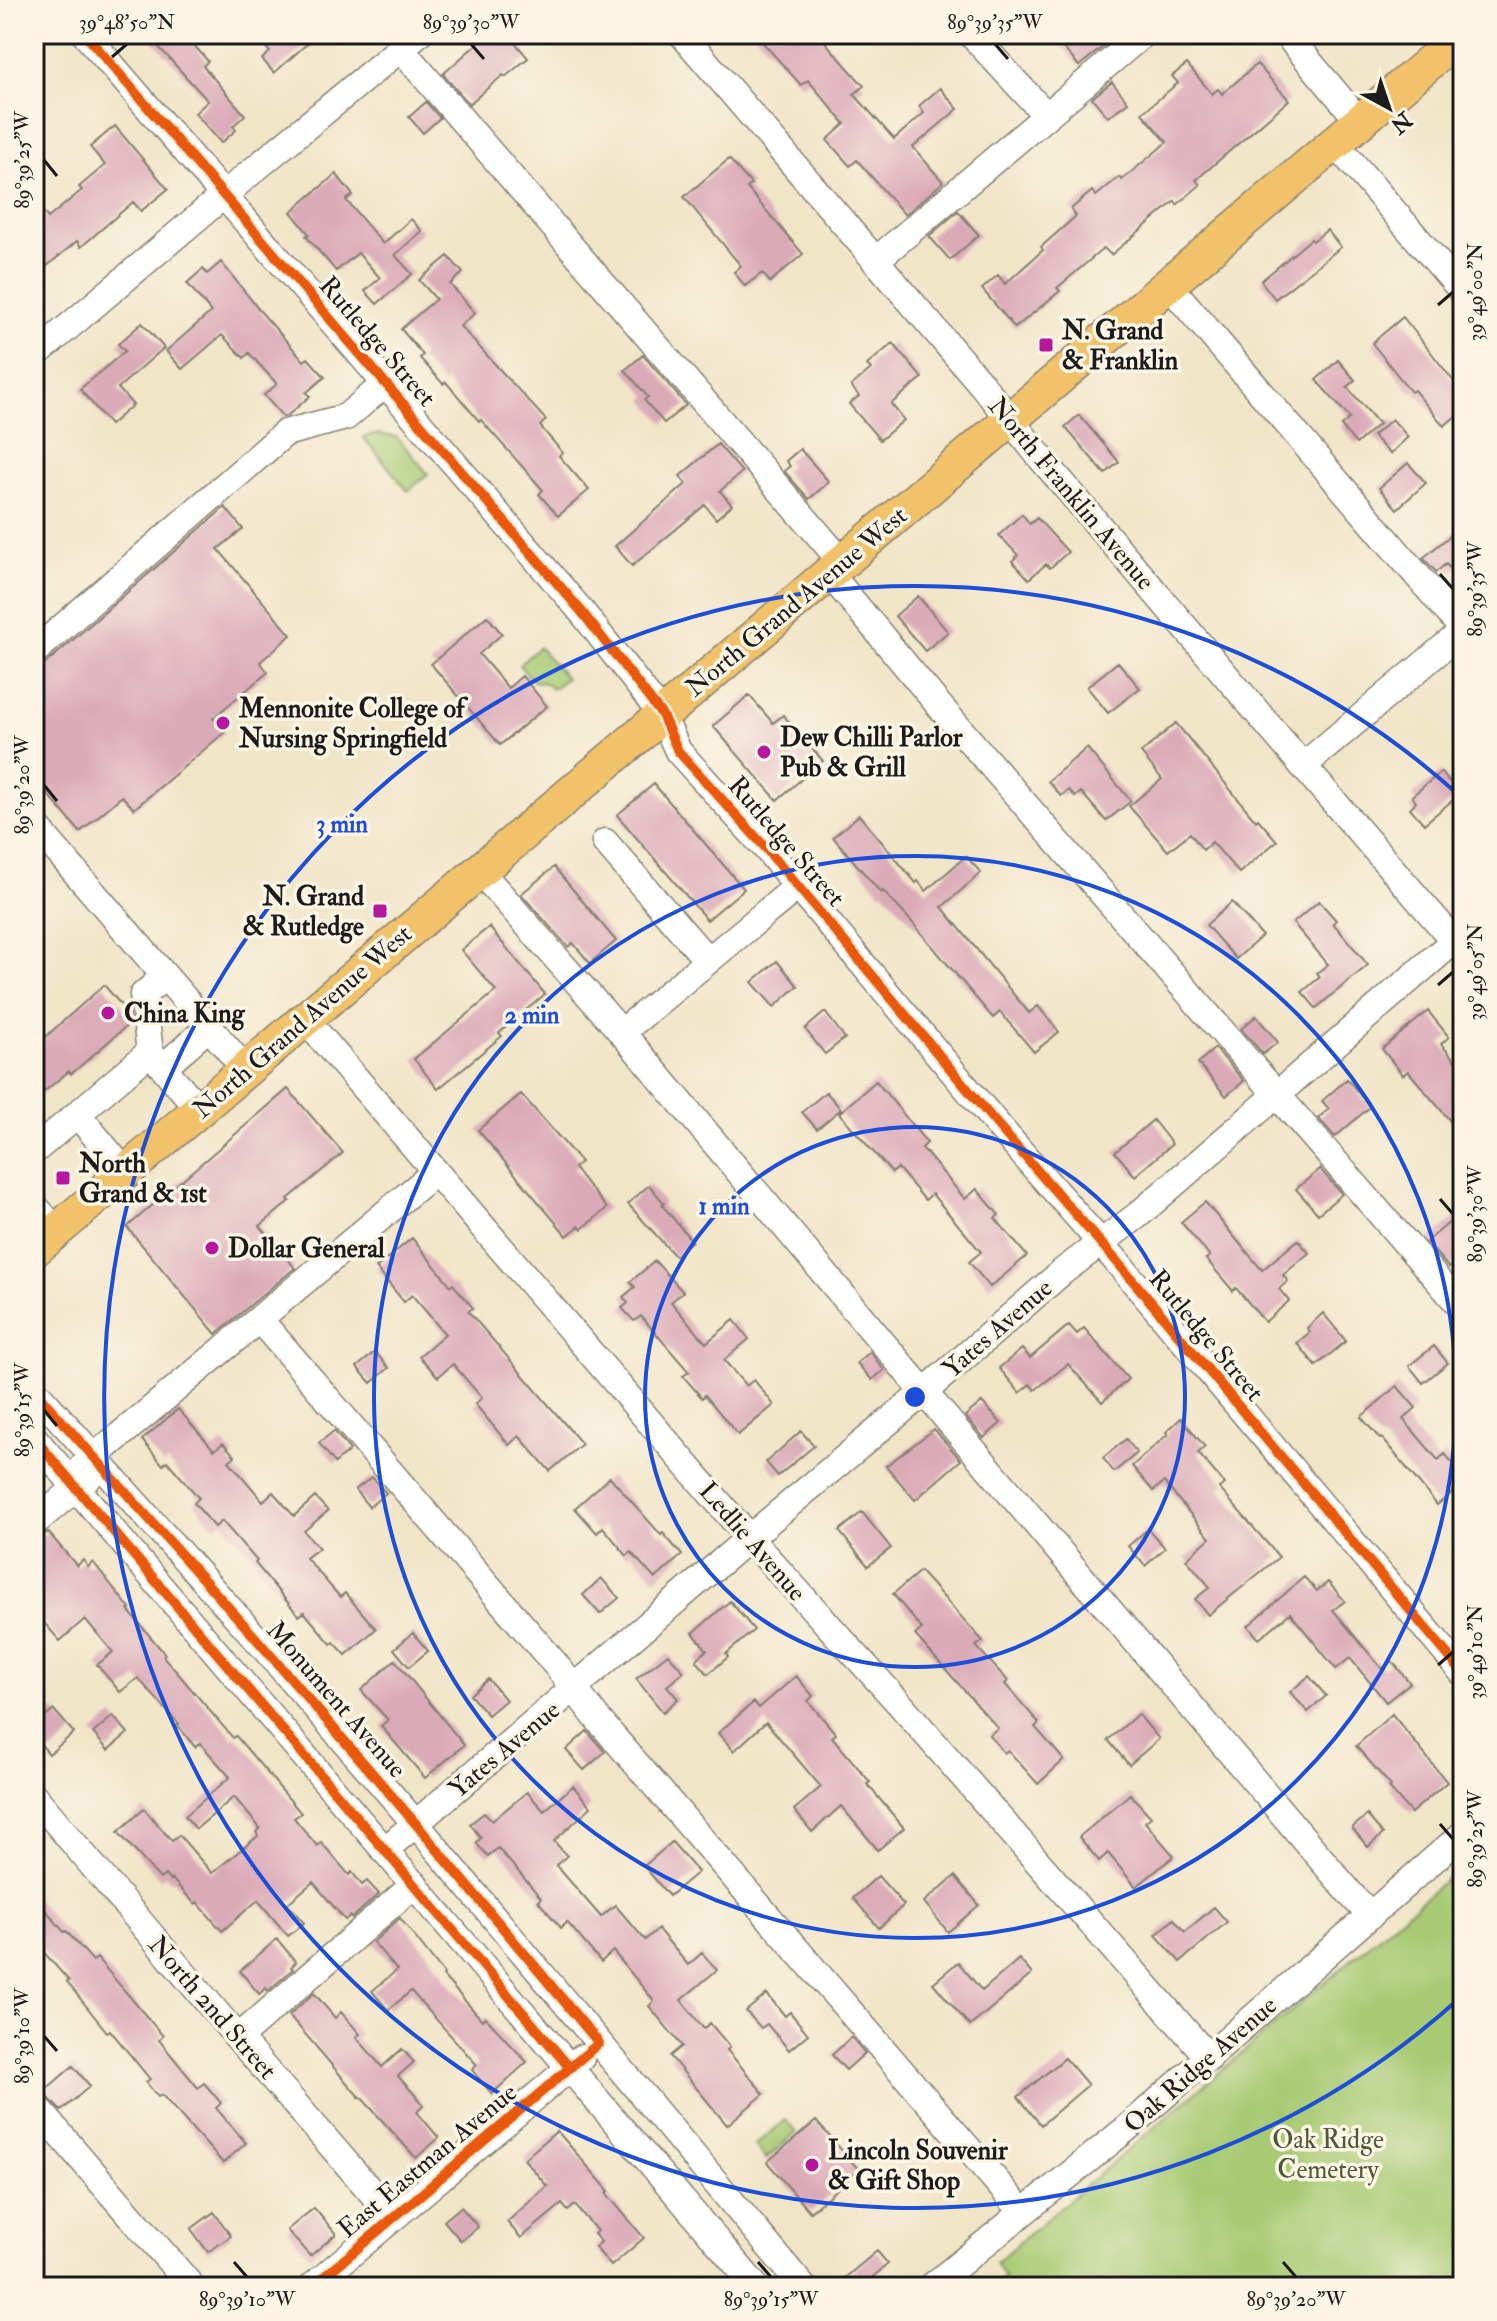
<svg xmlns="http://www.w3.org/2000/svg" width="1497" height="2321" font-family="'IM FELL Double Pica',serif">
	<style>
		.green { fill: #a7ca73; stroke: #627348; stroke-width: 2 }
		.building { fill: #dbaab9 }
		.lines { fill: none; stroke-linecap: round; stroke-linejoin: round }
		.minor-casing { stroke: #868072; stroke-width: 29 }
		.major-casing { stroke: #868072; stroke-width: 37 }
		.minor { stroke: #fff; stroke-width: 26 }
		.major { stroke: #f2c26a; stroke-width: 34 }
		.cycleway-casing { stroke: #fcf5e5; stroke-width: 15 }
		.cycleway { stroke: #e8590c; stroke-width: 10 }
		.ticks { fill: none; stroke: #1c1c1c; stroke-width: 3 }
		.ring { fill: none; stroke: #1d4ed8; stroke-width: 4 }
		.poi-dot { fill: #b5179e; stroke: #fcf5e5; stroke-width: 3 }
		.labels { text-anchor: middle; stroke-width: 7; stroke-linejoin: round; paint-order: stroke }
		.poi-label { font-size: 26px; font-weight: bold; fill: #1c1c1c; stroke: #fcf5e5; text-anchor: start }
		.street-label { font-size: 26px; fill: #1c1c1c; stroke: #fcf5e5 }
		.park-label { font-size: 26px; fill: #4d593a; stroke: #fcf5e5 }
		.centre { fill: #1d4ed8; stroke: #fcf5e5; stroke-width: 4 }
		.ring-label { font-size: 24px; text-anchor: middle; font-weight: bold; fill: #1d4ed8; stroke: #fcf5e5; stroke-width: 7; stroke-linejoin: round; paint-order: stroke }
		.neatline { fill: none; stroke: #1c1c1c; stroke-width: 3 }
		.ticks-label { font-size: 20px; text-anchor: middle; fill: #1c1c1c }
	</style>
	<rect width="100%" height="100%" fill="#fcf5e5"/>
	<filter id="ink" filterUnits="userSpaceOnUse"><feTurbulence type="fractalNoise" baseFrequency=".0125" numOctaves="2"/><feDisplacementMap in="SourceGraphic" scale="16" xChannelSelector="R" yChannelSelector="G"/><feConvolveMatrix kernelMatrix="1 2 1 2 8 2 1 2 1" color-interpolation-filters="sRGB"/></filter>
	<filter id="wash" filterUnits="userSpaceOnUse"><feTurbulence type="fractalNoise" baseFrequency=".006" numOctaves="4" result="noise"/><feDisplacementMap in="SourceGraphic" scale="32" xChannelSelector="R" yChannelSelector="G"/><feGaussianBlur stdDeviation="1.8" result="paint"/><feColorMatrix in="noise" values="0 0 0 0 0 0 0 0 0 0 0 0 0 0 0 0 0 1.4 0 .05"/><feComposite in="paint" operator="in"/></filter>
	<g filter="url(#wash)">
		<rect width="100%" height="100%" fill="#f1e5c8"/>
		<!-- green -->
		<path class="green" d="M376,434L397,437L428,474L408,491L363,437Z
			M539,647L566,678L552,689L545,683L533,681L519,665Z
			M1463,1865V2287H992L1005,2277L995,2263Z
			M786,2120L796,2133L766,2159L755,2145Z"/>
		<g id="blocks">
			<!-- building -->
			<path class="building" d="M147,34H184L208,61L203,66L245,115L233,126L236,130L221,143L195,113L208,101Z
				M254,34H318L274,73L262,59L270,52Z
				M488,34H508L528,58L505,77L503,75L469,104L443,74Z
				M755,34H818L864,86L854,94L894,139L924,113L919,106L940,88L958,109L913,147L943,182L905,215L857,160L850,166L827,140L845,124L808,80L801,85Z
				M1051,34H1094L1104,46L1079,66Z
				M1187,64L1212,94L1218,89L1222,94L1257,64L1289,100L1196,180L1200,185L1177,205L1175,201L1111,255L1104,248L1057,288L1060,291L1015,328L982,289L998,275L1005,284L1043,250L1041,247L1076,216L1071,209L1092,191L1096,196L1119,177L1122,180L1167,142L1142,113L1178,83L1172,76Z
				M1112,82L1128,102L1108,117L1092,98Z
				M426,102L440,118L423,133L409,117Z
				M115,126L168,189L141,211L133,202L81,247L77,241L34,277V201L48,218L82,190L79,187L105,165L90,147Z
				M729,159L751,184L747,188L803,254L770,282L762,273L745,286L734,272L741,266L684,197Z
				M336,174L353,195L346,200L383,244L411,219L422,231L395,255L412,274L377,304L365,291L380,278L358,253L336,271L306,236L309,234L291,212Z
				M958,211L979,235L950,260L929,236Z
				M1327,230L1341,247L1275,299L1261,281L1311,239L1313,241Z
				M448,256L463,273L450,284L475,313L460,326L546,420L540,426L563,453L559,456L589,490L558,516L539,494L543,490L481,420L479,421L446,382L443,384L420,358L423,355L401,329L436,299L419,280Z
				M221,262L261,312L304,361L308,358L325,377L306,393L310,396L287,416L283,417L264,395L277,384L249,353L244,358L222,335L182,369L166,351L211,312L187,283L203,269L207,274Z
				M1403,317L1463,393V410L1444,426L1414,390L1411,392L1372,343Z
				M142,323L164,348L118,388L133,405L110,425L80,389L125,351L118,344Z
				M893,343L922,378L891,404L904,420L880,440L849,404L859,396L851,386L871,369L867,365Z
				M643,355L686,405L664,423L644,400L648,397L625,370Z
				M1338,360L1355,380L1347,387L1379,424L1356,444L1341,426L1350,418L1316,380Z
				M1079,415L1119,462L1105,474L1065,427Z
				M1392,419L1408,437L1390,454L1373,436Z
				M718,444L742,472L720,491L732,505L716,519L705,505L632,566L615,546L686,484L680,476Z
				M800,449L829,482L809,499L784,471L790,466L786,461Z
				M1408,463L1426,483L1397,509L1379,488Z
				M225,507L243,529L218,549L291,635L260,662L268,672L213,718L225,732L134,809L122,796L80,832L34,778V668L45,664Z
				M1022,514L1030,524L1037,518L1068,552L1050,568L1046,564L1029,579L1012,561L1018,555L999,535Z
				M1463,525V563L1453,572L1446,564L1436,572L1423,558Z
				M918,596L948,632L925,651L895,616Z
				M487,616L502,634L479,654L508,688L522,676L547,706L500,745L431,664Z
				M1118,662L1140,688L1108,713L1087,687Z
				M749,695L773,723L783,715L823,761L777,800L713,726Z
				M1176,723L1256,821L1258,819L1277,841L1239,873L1212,842L1203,850L1190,833L1168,851L1129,806L1162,779L1141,753Z
				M1087,748L1131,801L1106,821L1081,792L1075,797L1069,790L1061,796L1048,781Z
				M1441,772L1460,794L1424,824L1410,808L1416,802L1412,796Z
				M654,784L744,889L707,920L617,815Z
				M859,815L916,883L918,881L926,891L966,856L981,873L942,907L1029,1013L1038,1006L1059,1032L1034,1052L1000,1012L993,1018L910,920L883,891L881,893L833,837Z
				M554,867L616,941L590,963L573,943L568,947L521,894Z
				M1319,901L1336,920L1333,923L1368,965L1316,1008L1302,992L1320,977L1317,973L1328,964L1293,923Z
				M1232,902L1262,936L1236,959L1206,925Z
				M489,927L545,994L499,1033L502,1036L438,1089L414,1059L496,991L461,950Z
				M777,961L798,986L774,1007L752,982Z
				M104,985L129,1014L130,1023L71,1074L69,1071L34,1100V1047Z
				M1428,1011L1449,1037L1441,1044L1463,1070V1136L1408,1071L1403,1075L1382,1049Z
				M825,1012L845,1038L825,1054L805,1029Z
				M1256,1016L1278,1042L1263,1054L1241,1029Z
				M1215,1048L1244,1081L1226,1096L1198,1063Z
				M1347,1079L1370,1107L1335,1137L1318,1118L1329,1109L1322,1101Z
				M876,1081L927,1143L922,1148L965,1199L977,1189L999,1215L995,1218L1027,1256L990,1287L969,1262L981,1252L932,1194L925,1200L898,1168L892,1173L839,1113Z
				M288,1089L343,1153L288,1199L290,1201L260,1226L295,1268L216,1334L127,1227Z
				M826,1092L841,1109L817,1129L802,1112Z
				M521,1094L581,1162L574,1168L607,1208L582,1229L579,1226L567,1236L478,1130Z
				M1153,1120L1172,1144L1135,1176L1115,1152Z
				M1320,1169L1342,1194L1318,1214L1296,1189Z
				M649,1185L664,1203L662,1205L692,1241L675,1256L628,1204Z
				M1205,1202L1262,1270L1298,1240L1309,1253L1283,1275L1288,1281L1279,1289L1289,1301L1265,1322L1236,1288L1233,1291L1206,1259L1210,1256L1181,1222Z
				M1463,1211V1256L1449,1268L1426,1242Z
				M412,1238L451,1286L453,1284L473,1308L468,1311L582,1444L550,1471L519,1436L509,1445L475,1404L482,1398L453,1364L438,1377L419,1356L445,1334L412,1295L404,1302L376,1268Z
				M655,1261L683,1292L671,1302L706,1343L734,1320L749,1339L724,1360L746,1386L754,1380L774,1405L738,1435L705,1395L702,1398L683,1376L689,1372L641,1316L634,1321L622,1308L628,1303L623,1297L635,1287L630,1282Z
				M1323,1313L1346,1341L1316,1366L1297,1343L1310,1332L1307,1328Z
				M1069,1325L1077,1334L1084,1328L1128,1379L1102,1402L1068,1364L1035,1390L1030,1384L1020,1393L999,1368L1022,1349L1030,1358Z
				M1434,1346L1448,1363L1423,1383L1409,1366Z
				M375,1352L389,1368L371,1383L357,1367Z
				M870,1352L884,1370L872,1380L857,1363Z
				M1397,1386L1416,1408L1403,1419L1438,1460L1445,1454L1463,1475V1484L1437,1505L1382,1438L1380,1439L1361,1417Z
				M982,1402L1001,1423L984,1438L965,1416Z
				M178,1409L214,1450L223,1443L235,1456L229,1461L263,1501L273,1492L294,1516L315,1497L328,1511L304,1531L319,1548L306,1558L340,1597L345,1593L376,1629L346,1655L334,1642L331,1644L304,1612L299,1616L255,1563L257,1561L222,1521L215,1527L194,1503L199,1498L167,1461L163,1465L142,1440Z
				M1181,1418L1205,1447L1198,1453L1225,1484L1219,1488L1279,1557L1208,1615L1195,1599L1210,1587L1186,1559L1210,1538L1164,1482L1153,1491L1132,1466L1168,1434L1166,1432Z
				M934,1429L961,1460L915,1500L886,1466Z
				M334,1431L350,1450L335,1463L319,1443Z
				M801,1431L814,1446L778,1476L766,1462Z
				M1126,1439L1137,1453L1114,1472L1103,1458Z
				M372,1477L386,1493L369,1507L355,1490Z
				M610,1477L661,1535L663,1533L682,1555L655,1579L631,1552L627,1556L603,1527L597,1533L575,1508Z
				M862,1512L891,1548L868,1566L839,1531Z
				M1148,1529L1165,1548L1145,1566L1128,1546Z
				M48,1532L77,1566L83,1560L88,1567L93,1562L130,1609L128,1610L165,1654L163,1656L233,1738L236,1736L301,1813L294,1818L317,1846L321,1842L349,1875L352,1872L362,1885L367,1881L379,1894L352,1918L350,1916L345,1920L313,1882L287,1904L304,1923L288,1936L258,1900L222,1931L197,1902L195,1904L172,1879L170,1881L165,1875L160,1879L118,1832L144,1809L172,1841L179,1835L212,1873L258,1836L256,1832L260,1828L234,1797L196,1829L185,1816L230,1777L200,1743L195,1747L177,1725L179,1724L138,1678L120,1692L97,1665L113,1652L85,1619L60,1641L34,1611V1539Z
				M920,1571L983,1641L976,1646L1008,1681L1005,1684L1039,1723L1035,1727L1064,1760L1038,1784L1008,1750L1004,1753L989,1735L998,1728L915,1635L922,1629L893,1594Z
				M1304,1577L1317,1591L1328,1582L1345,1601L1333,1610L1382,1669L1392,1661L1410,1683L1386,1702L1350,1658L1336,1669L1290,1613L1259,1639L1248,1626Z
				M601,1578L619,1598L600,1614L583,1595Z
				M730,1601L754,1630L726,1654L728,1657L708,1674L696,1660L707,1650L693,1633Z
				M413,1633L428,1651L409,1667L394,1649Z
				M668,1654L684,1672L667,1686L678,1699L663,1712L636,1679Z
				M395,1660L464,1745L425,1778L381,1726L388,1720L361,1690Z
				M796,1676L813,1696L808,1701L836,1734L832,1737L870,1782L867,1784L904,1828L878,1850L841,1806L812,1832L794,1810L821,1787L766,1722L734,1751L718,1733L754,1702L759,1708Z
				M1309,1676L1326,1696L1308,1712L1290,1692Z
				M488,1679L506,1700L488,1715L470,1695Z
				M54,1710L74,1733L49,1754L34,1736V1726Z
				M1138,1714L1159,1739L1129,1765L1108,1740Z
				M1392,1714L1447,1782L1411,1813L1389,1788L1391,1786L1356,1746Z
				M113,1716L128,1733L108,1750L93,1733Z
				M587,1731L605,1752L584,1770L566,1750Z
				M573,1786L591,1807L554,1841L567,1856L556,1865L601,1917L615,1905L645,1940L658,1929L688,1965L702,1953L717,1970L681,2000L704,2029L710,2023L730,2047L727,2050L764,2094L727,2125L670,2056L682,2046L649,2006L654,2001L613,1951L601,1962L567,1922L561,1928L538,1901L541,1898L498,1848L488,1856L476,1843L481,1838L470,1824L484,1813L492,1821L527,1792L544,1811Z
				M1130,1794L1151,1817L1145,1822L1174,1856L1136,1887L1108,1853L1099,1861L1079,1837Z
				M1367,1815L1383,1834L1368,1847L1352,1828Z
				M672,1842L698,1872L669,1896L644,1866Z
				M878,1876L904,1905L879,1928L853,1898Z
				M955,1876L979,1905L948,1932L924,1902Z
				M34,1896L64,1932L66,1931L93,1961L97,1958L163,2036L159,2040L198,2088L204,2083L221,2103L216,2108L246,2143L223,2163L162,2095L158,2097L146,2082L150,2079L110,2030L107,2032L67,1982L69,1981L34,1941Z
				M1214,1907L1227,1922L1180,1962L1156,1935L1174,1919L1185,1932Z
				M400,1918L444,1974L443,1976L482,2020L485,2017L527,2062L492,2094L472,2070L477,2065L411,1991L388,2010L372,1991L397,1970L373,1942Z
				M277,1939L296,1962L291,1967L293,1969L268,1991L266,1988L259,1994L240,1971Z
				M1019,1959L1032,1974L970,2026L933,1983L958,1962L982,1991Z
				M314,1993L335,2018L341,2012L360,2034L356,2037L382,2067L402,2049L414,2062L398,2076L424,2105L417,2112L439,2138L416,2158L360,2096L359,2097L289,2015Z
				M767,1994L785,2016L790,2012L808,2034L789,2050L767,2024L761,2028L746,2011Z
				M851,2037L865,2053L846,2070L832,2055Z
				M1065,2058L1088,2085L1041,2125L1018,2097Z
				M73,2066L90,2086L61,2111L43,2092Z
				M816,2121L859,2170L810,2212L767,2162Z
				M557,2131L609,2191L606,2193L644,2238L611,2266L595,2247L601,2242L594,2234L597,2231L575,2205L568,2211L562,2204L521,2238L507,2222L547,2186L524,2159Z
				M461,2207L478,2227L461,2241L444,2221Z
				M314,2208L336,2234L310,2256L287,2230Z
				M214,2212L231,2236L208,2252L191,2229Z
				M877,2251L888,2264L861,2287H834Z"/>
		</g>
	</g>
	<g filter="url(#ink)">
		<use href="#blocks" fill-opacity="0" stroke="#868072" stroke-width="2"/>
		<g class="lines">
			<defs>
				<path id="minor" d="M85,34L582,612L662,715L678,751L764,846L1000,1128L1113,1257L1463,1673
					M682,34L982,385L1041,458L1303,766L1463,951
					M971,34L1047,116
					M1286,34L1360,122
					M401,49L842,562
					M1335,143L1463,292
					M875,261L1143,34
					M1168,284L1463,629
					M34,356L244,178L418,34
					M829,573L937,703L1463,1309
					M34,652L285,433L346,417L385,384
					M1303,766L1463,631
					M34,824L246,1070
					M605,842L708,961
					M479,870L629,1041L924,1392L1355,1899L1371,1915
					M305,1019L749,1538L899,1703L1209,2058
					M622,1032L798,886
					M150,1052L199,1109
					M163,1067L209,1027
					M77,1114L125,1172
					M34,1151L150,1052L143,995L165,976
					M34,1205L56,1231
					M259,1319L556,1665L596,1717L1023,2212
					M34,1390L254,1636L416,1824L803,2287
					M34,1438L756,2287
					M82,1467L435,1172
					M34,1523L89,1477
					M34,1796L238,2038L393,2217
					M386,1849L749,1538L924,1392L1062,1272L1138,1215L1463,933
					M238,2038L415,1884
					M34,2104L192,2287
					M312,2287L581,2058
					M931,2287L1126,2129L1463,1834"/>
				<path id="major" d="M34,1250L1463,34"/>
			</defs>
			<!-- minor casing -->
			<use href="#minor" class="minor-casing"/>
			<!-- major casing -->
			<use href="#major" class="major-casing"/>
			<!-- minor -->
			<use href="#minor" class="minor"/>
			<!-- major -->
			<use href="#major" class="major"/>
			<defs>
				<path id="cycleway" d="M85,34L582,612L662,715L678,751L764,846L1000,1128L1113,1257L1463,1673
					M34,1390L254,1636L416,1824L599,2043L312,2287
					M34,1438L570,2068"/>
			</defs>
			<!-- cycleway casing -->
			<use href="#cycleway" class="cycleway-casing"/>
			<!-- cycleway -->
			<use href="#cycleway" class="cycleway"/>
		</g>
	</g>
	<!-- ticks -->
	<path class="ticks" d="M471,44L484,59M995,44L1008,59M112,57L127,44M44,160L57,176M1438,305L1453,292M1440,574L1453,589M44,785L57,801M1438,985L1453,972M1440,1199L1453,1214M44,1410L57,1426M1438,1665L1453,1652M1440,1824L1453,1839M44,2036L57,2051M234,2262L247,2277M758,2262L771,2277M1283,2262L1296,2277"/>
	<!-- distance rings -->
	<g class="ring">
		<circle cx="915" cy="1397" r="270"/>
		<circle cx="915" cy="1397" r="541"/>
		<path d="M1463 1995A811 811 0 1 1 1463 799"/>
	</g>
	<!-- markers -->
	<g class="poi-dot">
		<rect x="1038" y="337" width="16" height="16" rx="4"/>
		<circle cx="223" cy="723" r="8"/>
		<circle cx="764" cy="752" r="8"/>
		<rect x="372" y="903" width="16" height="16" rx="4"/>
		<circle cx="108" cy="1013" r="8"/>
		<rect x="55" y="1170" width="16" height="16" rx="4"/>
		<circle cx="212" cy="1248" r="8"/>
		<circle cx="812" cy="2165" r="8"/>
	</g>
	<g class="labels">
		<!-- poi labels -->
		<g class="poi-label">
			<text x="1062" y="339">N. Grand<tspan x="1062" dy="30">&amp; Franklin</tspan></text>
			<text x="239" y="717">Mennonite College of<tspan x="239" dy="30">Nursing Springfield</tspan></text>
			<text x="780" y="746">Dew Chilli Parlor<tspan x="780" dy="30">Pub &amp; Grill</tspan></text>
			<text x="364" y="905" text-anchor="end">N. Grand<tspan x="364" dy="30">&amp; Rutledge</tspan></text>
			<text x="124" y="1022">China King</text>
			<text x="79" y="1172">North<tspan x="79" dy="30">Grand &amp; 1st</tspan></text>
			<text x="228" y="1257">Dollar General</text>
			<text x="828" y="2159">Lincoln Souvenir<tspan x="828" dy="30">&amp; Gift Shop</tspan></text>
		</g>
		<!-- street labels -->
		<g class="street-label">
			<text transform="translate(378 341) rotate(49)" y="9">Rutledge Street</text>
			<text transform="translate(1072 493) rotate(50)" y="9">North Franklin Avenue</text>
			<text transform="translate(796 601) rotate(-40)" y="9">North Grand Avenue West</text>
			<text transform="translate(787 841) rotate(49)" y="9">Rutledge Street</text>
			<text transform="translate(302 1021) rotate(-41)" y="9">North Grand Avenue West</text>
			<text transform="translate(997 1328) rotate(-41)" y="9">Yates Avenue</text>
			<text transform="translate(1207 1335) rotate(50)" y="9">Rutledge Street</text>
			<text transform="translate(753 1541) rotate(49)" y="9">Ledlie Avenue</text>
			<text transform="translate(337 1699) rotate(49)" y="9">Monument Avenue</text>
			<text transform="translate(504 1749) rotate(-40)" y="9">Yates Avenue</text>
			<text transform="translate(213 2007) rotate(49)" y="9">North 2nd Street</text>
			<text transform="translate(1200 2064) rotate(-41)" y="9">Oak Ridge Avenue</text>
			<text transform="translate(427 2160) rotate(-40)" y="9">East Eastman Avenue</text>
		</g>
		<!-- park labels -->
		<g class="park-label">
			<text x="1328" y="2148">Oak Ridge<tspan x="1328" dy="30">Cemetery</tspan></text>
		</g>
	</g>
	<circle cx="915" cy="1397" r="12" class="centre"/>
	<g class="ring-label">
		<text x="342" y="832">3 min</text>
		<text x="532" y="1023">2 min</text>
		<text x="724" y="1214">1 min</text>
	</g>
	<!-- margin -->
	<rect width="1497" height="2321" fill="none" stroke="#fcf5e5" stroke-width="88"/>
	<!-- north arrow -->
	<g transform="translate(1389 108) rotate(140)" stroke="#fcf5e5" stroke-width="6" paint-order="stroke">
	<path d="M0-6L14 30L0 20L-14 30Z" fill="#1c1c1c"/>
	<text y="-12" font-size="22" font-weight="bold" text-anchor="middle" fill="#1c1c1c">N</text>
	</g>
	<rect x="44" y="44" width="1409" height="2233" class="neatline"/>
	<g class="ticks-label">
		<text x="127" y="29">39°48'50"N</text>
		<text x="471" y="29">89°39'30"W</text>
		<text x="995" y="29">89°39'35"W</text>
		<text transform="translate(22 160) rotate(-90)" y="7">89°39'25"W</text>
		<text transform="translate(1475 292) rotate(-90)" y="7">39°49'00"N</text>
		<text transform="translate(1475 589) rotate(-90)" y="7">89°39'35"W</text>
		<text transform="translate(22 785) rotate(-90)" y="7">89°39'20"W</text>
		<text transform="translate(1475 972) rotate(-90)" y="7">39°49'05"N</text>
		<text transform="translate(1475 1214) rotate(-90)" y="7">89°39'30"W</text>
		<text transform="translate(22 1410) rotate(-90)" y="7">89°39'15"W</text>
		<text transform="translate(1475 1652) rotate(-90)" y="7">39°49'10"N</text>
		<text transform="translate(1475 1839) rotate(-90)" y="7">89°39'25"W</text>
		<text transform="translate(22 2036) rotate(-90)" y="7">89°39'10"W</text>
		<text x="247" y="2306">89°39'10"W</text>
		<text x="771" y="2306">89°39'15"W</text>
		<text x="1296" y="2306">89°39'20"W</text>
	</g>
</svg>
